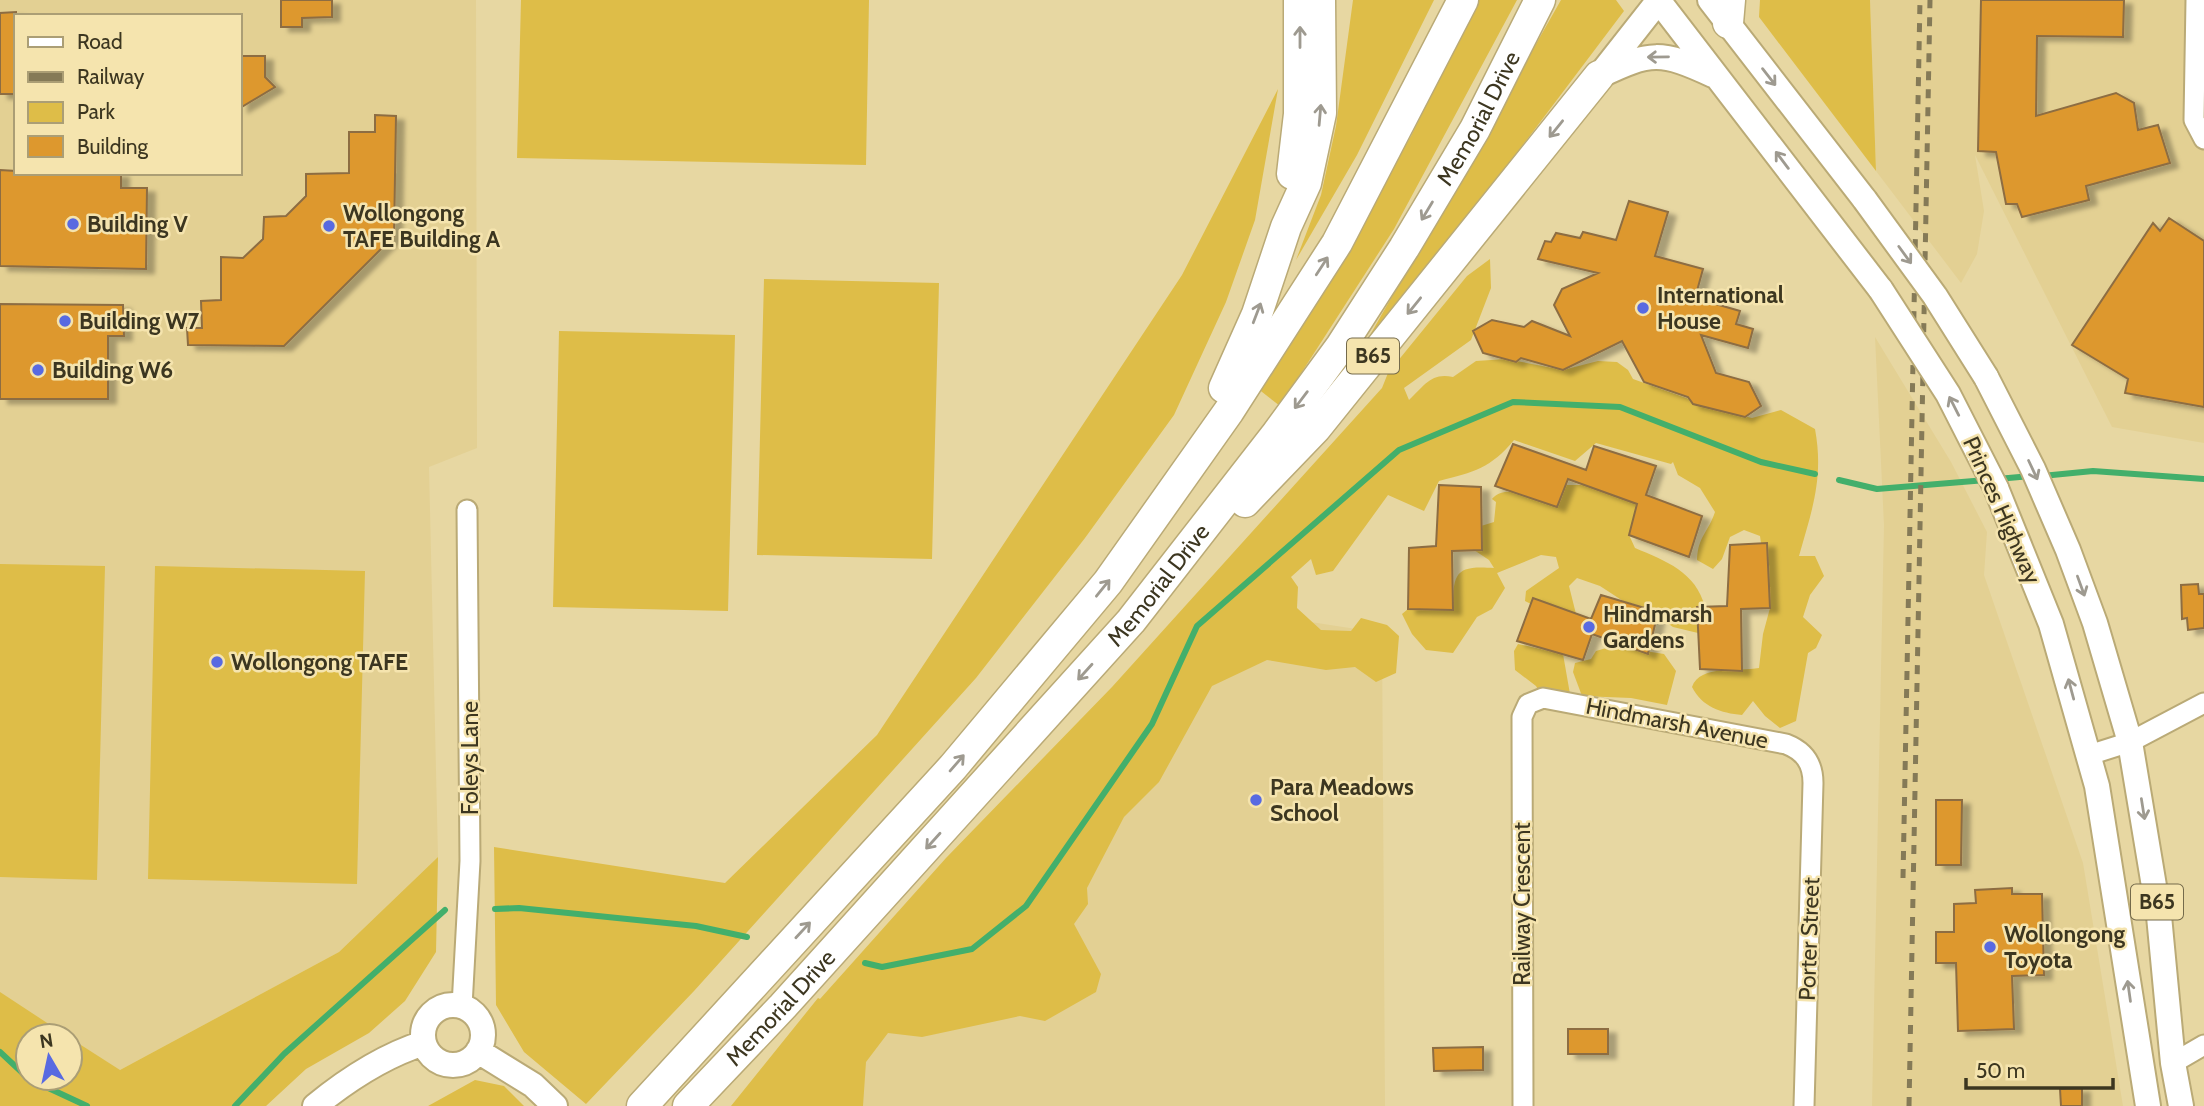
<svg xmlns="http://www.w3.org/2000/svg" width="2204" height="1106" font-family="Cabin,sans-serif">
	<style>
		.built { fill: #e3d093; fill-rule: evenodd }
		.green { fill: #debd48 }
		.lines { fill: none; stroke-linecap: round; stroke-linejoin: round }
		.stream { stroke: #43af6b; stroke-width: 6 }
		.building { fill: #dd982e; stroke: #8d6d43; stroke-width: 2; filter: url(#shadow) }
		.minor-casing { stroke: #baaa76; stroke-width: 23 }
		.major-casing { stroke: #baaa76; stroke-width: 28 }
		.highway-casing { stroke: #baaa76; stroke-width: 33 }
		.minor { stroke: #fff; stroke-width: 19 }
		.major { stroke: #fff; stroke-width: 24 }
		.highway { stroke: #fff; stroke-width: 30 }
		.rail { stroke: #857a57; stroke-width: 5; stroke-dasharray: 9 9; stroke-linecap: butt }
		.major-bridge-casing { stroke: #baaa76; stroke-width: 28; stroke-linecap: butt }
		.major-bridge { stroke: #fff; stroke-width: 24 }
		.oneway { stroke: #9e9a90 }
		.poi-dot { fill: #586ae1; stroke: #f5e4ae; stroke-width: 2.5 }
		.labels { text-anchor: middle; stroke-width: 5; stroke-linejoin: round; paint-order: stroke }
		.shield { fill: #f5e4ae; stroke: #746a4b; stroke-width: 2 }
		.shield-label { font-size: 21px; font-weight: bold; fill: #3c3620 }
		.street-label { font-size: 23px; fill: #3c3620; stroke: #f5e4ae }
		.poi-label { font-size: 23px; font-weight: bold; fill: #3c3620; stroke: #f5e4ae; text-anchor: start }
	</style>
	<defs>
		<filter id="shadow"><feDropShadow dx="8" dy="4.5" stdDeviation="2" flood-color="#0004"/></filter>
	</defs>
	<rect width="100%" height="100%" fill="#e7d7a2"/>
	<!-- built -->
	<path class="built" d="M0,0H476L477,448L429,467L438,857L339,952L53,1106H0ZM16,16H240V173H16ZM28,1036H70V1078H28Z
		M1870,0H2204V443L2112,427L1975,155L1984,211L1977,254L1961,283L1876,171Z
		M1875,337L1951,462L1987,532L1984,575L2083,863L2123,1106H1872L1884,525Z
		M1239,611L1382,633L1385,1106H806Z"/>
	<!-- green -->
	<path class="green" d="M521,0H869L866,165L517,158Z
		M1353,0H1434L1357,155L1296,260L1321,195L1336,126Z
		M1477,0H1517L1394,229L1280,406L1257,388L1411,136Z
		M1561,0H1616L1624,11L1341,386Z
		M1760,0H1870L1876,171L1759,17Z
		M1278,89L1255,220L1226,302L1174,415L1085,538L976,678L694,991L586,1104L524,1052L496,1005L494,847L725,883L877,735L1182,275Z
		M1490,259L1491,288L1471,340L1404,388L1409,400C1424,386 1431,372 1453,377L1476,361L1506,359L1563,370L1598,361L1617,362L1628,370L1633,379L1689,399L1693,404L1752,418L1781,410L1815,429C1824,478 1812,510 1799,556H1815L1824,576L1810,595L1803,617L1822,635L1816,648L1808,653L1796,721L1780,728L1765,716L1753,701L1742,715C1721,713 1702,707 1692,687C1700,664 1739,672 1759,668L1763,634L1770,608L1767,543H1761L1760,536L1744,530L1730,537L1722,559L1713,569L1697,560C1698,536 1708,533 1715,512L1700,488L1678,475L1673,462L1671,464L1596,443L1575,461L1514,440C1491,468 1474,472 1439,481L1424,511L1388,495L1333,571L1316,575L1311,559L1291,577L1298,587L1297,608L1321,630L1351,631L1361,618L1387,625L1399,636L1396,673L1376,682L1355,667L1326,670L1267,660L1212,686L1159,782L1124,817L1087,888L1088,904L1074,924L1101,974L1096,992L1045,1021L1020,1016L922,1037L888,1033L866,1062L863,1106H731L818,998L820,999L946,858L1112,687L1382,388L1388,373L1467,276Z
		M764,279L939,283L932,559L757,555Z
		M559,331L735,335L728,611L553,607Z
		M1565,485H1584L1637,504L1629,535L1635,548C1666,561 1696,572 1705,607H1697L1698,633L1673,627L1657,616L1658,611L1623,601L1600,586L1577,578L1569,586L1576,614L1534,598L1531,604L1525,601L1526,591L1559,568L1556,557L1541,555L1497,573L1505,588L1492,609L1477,617L1453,653L1426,650L1412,634L1402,614L1408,609L1453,610C1453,573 1455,565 1494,568L1489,560L1474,550L1481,526L1494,522L1496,502L1492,499C1506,481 1539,501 1557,507Z
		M0,564L105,566L97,880L0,877Z
		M155,566L365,571L357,884L148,879Z
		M1518,644L1563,654L1570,694L1543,698L1536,686L1515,670L1514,651Z
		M1613,646L1664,654L1676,671L1667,705L1631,698L1582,696L1573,672L1575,663L1591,659L1596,651Z
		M438,857L436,952L405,1001L369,1033L306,1069L266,1106H0V992L67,1036H28V1078H70V1038L120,1070L339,952Z
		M475,1080L504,1086L524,1106H428Z"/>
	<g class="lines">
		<!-- stream -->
		<path class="stream" d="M2042,476L2093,471L2204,479
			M1997,479L2031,476
			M1839,480L1877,489L1986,480
			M495,909L519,908L696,926L747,937
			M865,963L882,967L972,949L1026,906L1152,724L1197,626L1399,450L1513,402L1620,407L1761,462L1815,474
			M0,1052L29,1079L87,1106
			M235,1106L284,1054L445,910"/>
	</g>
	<!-- building -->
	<path class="building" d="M281,0H332V17L302,18V27H281Z
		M1981,0H2124L2123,37L2037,36L2036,116L2116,93L2134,103L2138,130L2158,125L2170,163L2086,186L2089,200L2022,217L2017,204H2006L1996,152L1978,151Z
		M16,12V94H0V13Z
		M240,56H265V77L275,87L240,108Z
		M375,115L396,116L394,236L284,346L188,345L187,328H202L201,301L221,300V257L243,258L263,239L264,217L286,216L306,196V174L349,173V132H375Z
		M0,170L16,171V173H121V188H147L146,269L0,266Z
		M1629,201L1668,212L1655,256L1703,269L1695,298L1740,311L1736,324L1753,329L1748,348L1701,335L1716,373L1749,382L1761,406L1745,417L1693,404L1688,397L1644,382L1622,341L1563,370L1521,358L1516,362L1483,353L1473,331L1492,320L1524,327L1532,321L1570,336L1554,305L1562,289L1598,273L1538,259L1545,241L1551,242L1556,233L1580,238L1583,232L1616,240Z
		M2169,218L2204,241V407L2125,393L2128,379L2072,345L2153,223L2160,231Z
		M0,304L123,305L124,336H108V399H0Z
		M1513,444L1586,470L1594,446L1656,466L1646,495L1702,516L1689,557L1629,535L1637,504L1568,479L1557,507L1495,486Z
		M1439,485L1481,487L1482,550L1452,551L1453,610L1408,609L1409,548L1436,546Z
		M1767,543L1770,608L1741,609L1742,671L1700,669L1697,607L1727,606L1730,545Z
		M2198,584L2199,594H2204V628L2188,630L2187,618L2182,619L2181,585Z
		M1601,595L1658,612L1648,654L1592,634L1583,660L1517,641L1533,598L1591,619Z
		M1936,800H1962L1961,865H1936Z
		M2012,888V894H2042L2044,975L2012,976L2014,1029L1958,1031L1956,963H1936V932H1954V904L1976,903L1975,890Z
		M1568,1029H1608V1054H1568Z
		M1483,1047V1070L1434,1071L1433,1048Z
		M2082,1088V1106H2061L2060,1089Z"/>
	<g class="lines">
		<defs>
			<path id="minor" d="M2196,0L2194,120L2204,139
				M2089,755L2130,742L2204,703
				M462,1006L470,861L467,510
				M2173,1063L2204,1045
				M1523,1106L1522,717L1528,704L1543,698L1786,744C1804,751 1813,763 1813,783L1804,1106"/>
			<path id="major" d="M1658,0L1881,290
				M1710,0L1865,200
				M1604,70L1659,0
				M1599,76C1651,51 1661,51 1713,75
				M1986,377L2033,469L2068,550L2095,623L2130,742L2159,916L2173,1063L2181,1106
				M1996,488L2051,624L2097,786L2148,1106
				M423 1035a30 30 0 1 1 60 0a30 30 0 1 1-60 0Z
				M478,1051L533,1085L555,1106
				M315,1106C348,1079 383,1056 424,1043"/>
			<g id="highway">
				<path d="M1728,23L1730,0"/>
				<path d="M1292,174L1299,114V0"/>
				<path d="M1224,388L1257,314L1286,227L1306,183L1321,113L1320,0"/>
				<path d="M1245,502L1316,428L1599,76"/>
				<path d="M642,1106L953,767L1108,582L1229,411L1337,243L1463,0"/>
				<path id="s1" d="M688,1106L783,1006L1131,621L1275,436L1341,346L1404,248L1475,129L1540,0"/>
			</g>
		</defs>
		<!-- minor casing -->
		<use href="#minor" class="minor-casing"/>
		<!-- major casing -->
		<use href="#major" class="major-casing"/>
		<!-- highway casing -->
		<use href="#highway" class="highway-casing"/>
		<!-- minor -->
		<use href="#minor" class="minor"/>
		<!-- major -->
		<use href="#major" class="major"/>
		<!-- highway -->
		<use href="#highway" class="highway"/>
		<!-- rail -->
		<path class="rail" d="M1903,878L1920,0
			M1909,1106L1930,0"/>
		<defs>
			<path id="major-bridge" d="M1865,200L1935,296L1986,377
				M1881,290L1948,394L1996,488"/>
		</defs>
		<!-- major-bridge casing -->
		<use href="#major-bridge" class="major-bridge-casing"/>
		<!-- major-bridge -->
		<use href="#major-bridge" class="major-bridge"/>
	</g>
	<!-- one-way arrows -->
	<defs><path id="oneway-shaft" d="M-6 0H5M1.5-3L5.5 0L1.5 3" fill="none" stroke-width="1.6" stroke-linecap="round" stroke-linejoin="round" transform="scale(1.75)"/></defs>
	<g class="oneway">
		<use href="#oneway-shaft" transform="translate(1300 37) rotate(-90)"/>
		<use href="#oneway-shaft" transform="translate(1658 57) rotate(179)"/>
		<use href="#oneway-shaft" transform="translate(1769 77) rotate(52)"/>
		<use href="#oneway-shaft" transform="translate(1320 115) rotate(-85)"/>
		<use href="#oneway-shaft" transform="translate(1556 129) rotate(129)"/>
		<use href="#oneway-shaft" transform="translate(1782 160) rotate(-127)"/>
		<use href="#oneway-shaft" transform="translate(1427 211) rotate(121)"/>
		<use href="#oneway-shaft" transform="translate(1905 255) rotate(54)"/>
		<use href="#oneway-shaft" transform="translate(1322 266) rotate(-57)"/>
		<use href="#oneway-shaft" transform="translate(1414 306) rotate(129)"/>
		<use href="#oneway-shaft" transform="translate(1257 313) rotate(-69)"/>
		<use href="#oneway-shaft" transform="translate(1301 400) rotate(127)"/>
		<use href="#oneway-shaft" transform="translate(1954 406) rotate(-117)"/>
		<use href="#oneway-shaft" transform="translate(2033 470) rotate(65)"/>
		<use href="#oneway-shaft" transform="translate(2081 586) rotate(70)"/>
		<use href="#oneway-shaft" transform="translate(1103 588) rotate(-51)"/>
		<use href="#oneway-shaft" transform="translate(1085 672) rotate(132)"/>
		<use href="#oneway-shaft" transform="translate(2071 689) rotate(-105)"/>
		<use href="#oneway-shaft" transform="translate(957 763) rotate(-49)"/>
		<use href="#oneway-shaft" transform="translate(2143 809) rotate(81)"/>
		<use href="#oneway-shaft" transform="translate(933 841) rotate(132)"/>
		<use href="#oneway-shaft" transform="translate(803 930) rotate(-47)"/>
		<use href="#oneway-shaft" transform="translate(2129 991) rotate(-98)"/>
	</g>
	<!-- markers -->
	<g class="poi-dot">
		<circle cx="73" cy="224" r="7"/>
		<circle cx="329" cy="226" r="7"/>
		<circle cx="1643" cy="308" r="7"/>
		<circle cx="65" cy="321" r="7"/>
		<circle cx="38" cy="370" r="7"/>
		<circle cx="1589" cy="627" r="7"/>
		<circle cx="217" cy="662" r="7"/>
		<circle cx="1256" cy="800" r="7"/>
		<circle cx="1990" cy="947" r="7"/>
	</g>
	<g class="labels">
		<!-- shield labels -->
		<g class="shield">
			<rect x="1347" y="338.5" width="52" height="35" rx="5"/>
			<rect x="2131" y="884.5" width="52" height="35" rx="5"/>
		</g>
		<g class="shield-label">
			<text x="1373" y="363">B65</text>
			<text x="2157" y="909">B65</text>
		</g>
		<!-- street labels -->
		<g class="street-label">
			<text dy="8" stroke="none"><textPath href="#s1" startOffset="1269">Memorial Drive</textPath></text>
			<text transform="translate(2002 510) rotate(66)" y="8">Princes Highway</text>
			<text dy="8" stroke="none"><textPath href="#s1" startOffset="702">Memorial Drive</textPath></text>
			<text transform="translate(1677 723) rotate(11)" y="8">Hindmarsh Avenue</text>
			<text transform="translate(470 758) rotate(-90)" y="8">Foleys Lane</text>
			<text transform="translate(1522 904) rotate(-90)" y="8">Railway Crescent</text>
			<text transform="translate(1809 939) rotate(-88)" y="8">Porter Street</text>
			<text dy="8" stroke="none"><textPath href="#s1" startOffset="135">Memorial Drive</textPath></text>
		</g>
		<!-- poi labels -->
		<g class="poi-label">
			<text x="343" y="221">Wollongong<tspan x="343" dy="26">TAFE Building A</tspan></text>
			<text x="87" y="232">Building V</text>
			<text x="1657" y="303">International<tspan x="1657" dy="26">House</tspan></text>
			<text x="79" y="329">Building W7</text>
			<text x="52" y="378">Building W6</text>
			<text x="1603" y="622">Hindmarsh<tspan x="1603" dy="26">Gardens</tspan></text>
			<text x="231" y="670">Wollongong TAFE</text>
			<text x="1270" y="795">Para Meadows<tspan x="1270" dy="26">School</tspan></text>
			<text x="2004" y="942">Wollongong<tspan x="2004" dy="26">Toyota</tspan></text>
		</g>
	</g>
	<!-- legend -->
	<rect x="14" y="14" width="228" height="161" fill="#f5e4ae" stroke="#ab9e75" stroke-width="2"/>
	<rect x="28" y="37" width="35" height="10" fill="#ffffff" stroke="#ab9e75" stroke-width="2"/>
	<text x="77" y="49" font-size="21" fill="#3c3620">Road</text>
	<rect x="28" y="72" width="35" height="10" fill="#857a57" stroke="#ab9e75" stroke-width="2"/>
	<text x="77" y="84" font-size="21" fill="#3c3620">Railway</text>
	<rect x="28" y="102" width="35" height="21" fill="#debd48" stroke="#ab9e75" stroke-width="2"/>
	<text x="77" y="119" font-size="21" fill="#3c3620">Park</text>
	<rect x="28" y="136" width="35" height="21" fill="#dd982e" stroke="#ab9e75" stroke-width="2"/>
	<text x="77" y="154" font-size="21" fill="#3c3620">Building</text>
	<!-- north arrow -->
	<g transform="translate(49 1057) rotate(351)"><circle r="33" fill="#f5e4ae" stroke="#ab9e75" stroke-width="2"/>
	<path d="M0-5L12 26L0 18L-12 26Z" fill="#586ae1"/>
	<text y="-10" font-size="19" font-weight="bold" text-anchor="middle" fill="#3c3620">N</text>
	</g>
	<!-- scale -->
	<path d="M1966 1078v10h147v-10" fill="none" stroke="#3c3620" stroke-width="3.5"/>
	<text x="1976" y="1078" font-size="21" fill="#3c3620" stroke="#f5e4ae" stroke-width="5" paint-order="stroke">50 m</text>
</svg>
